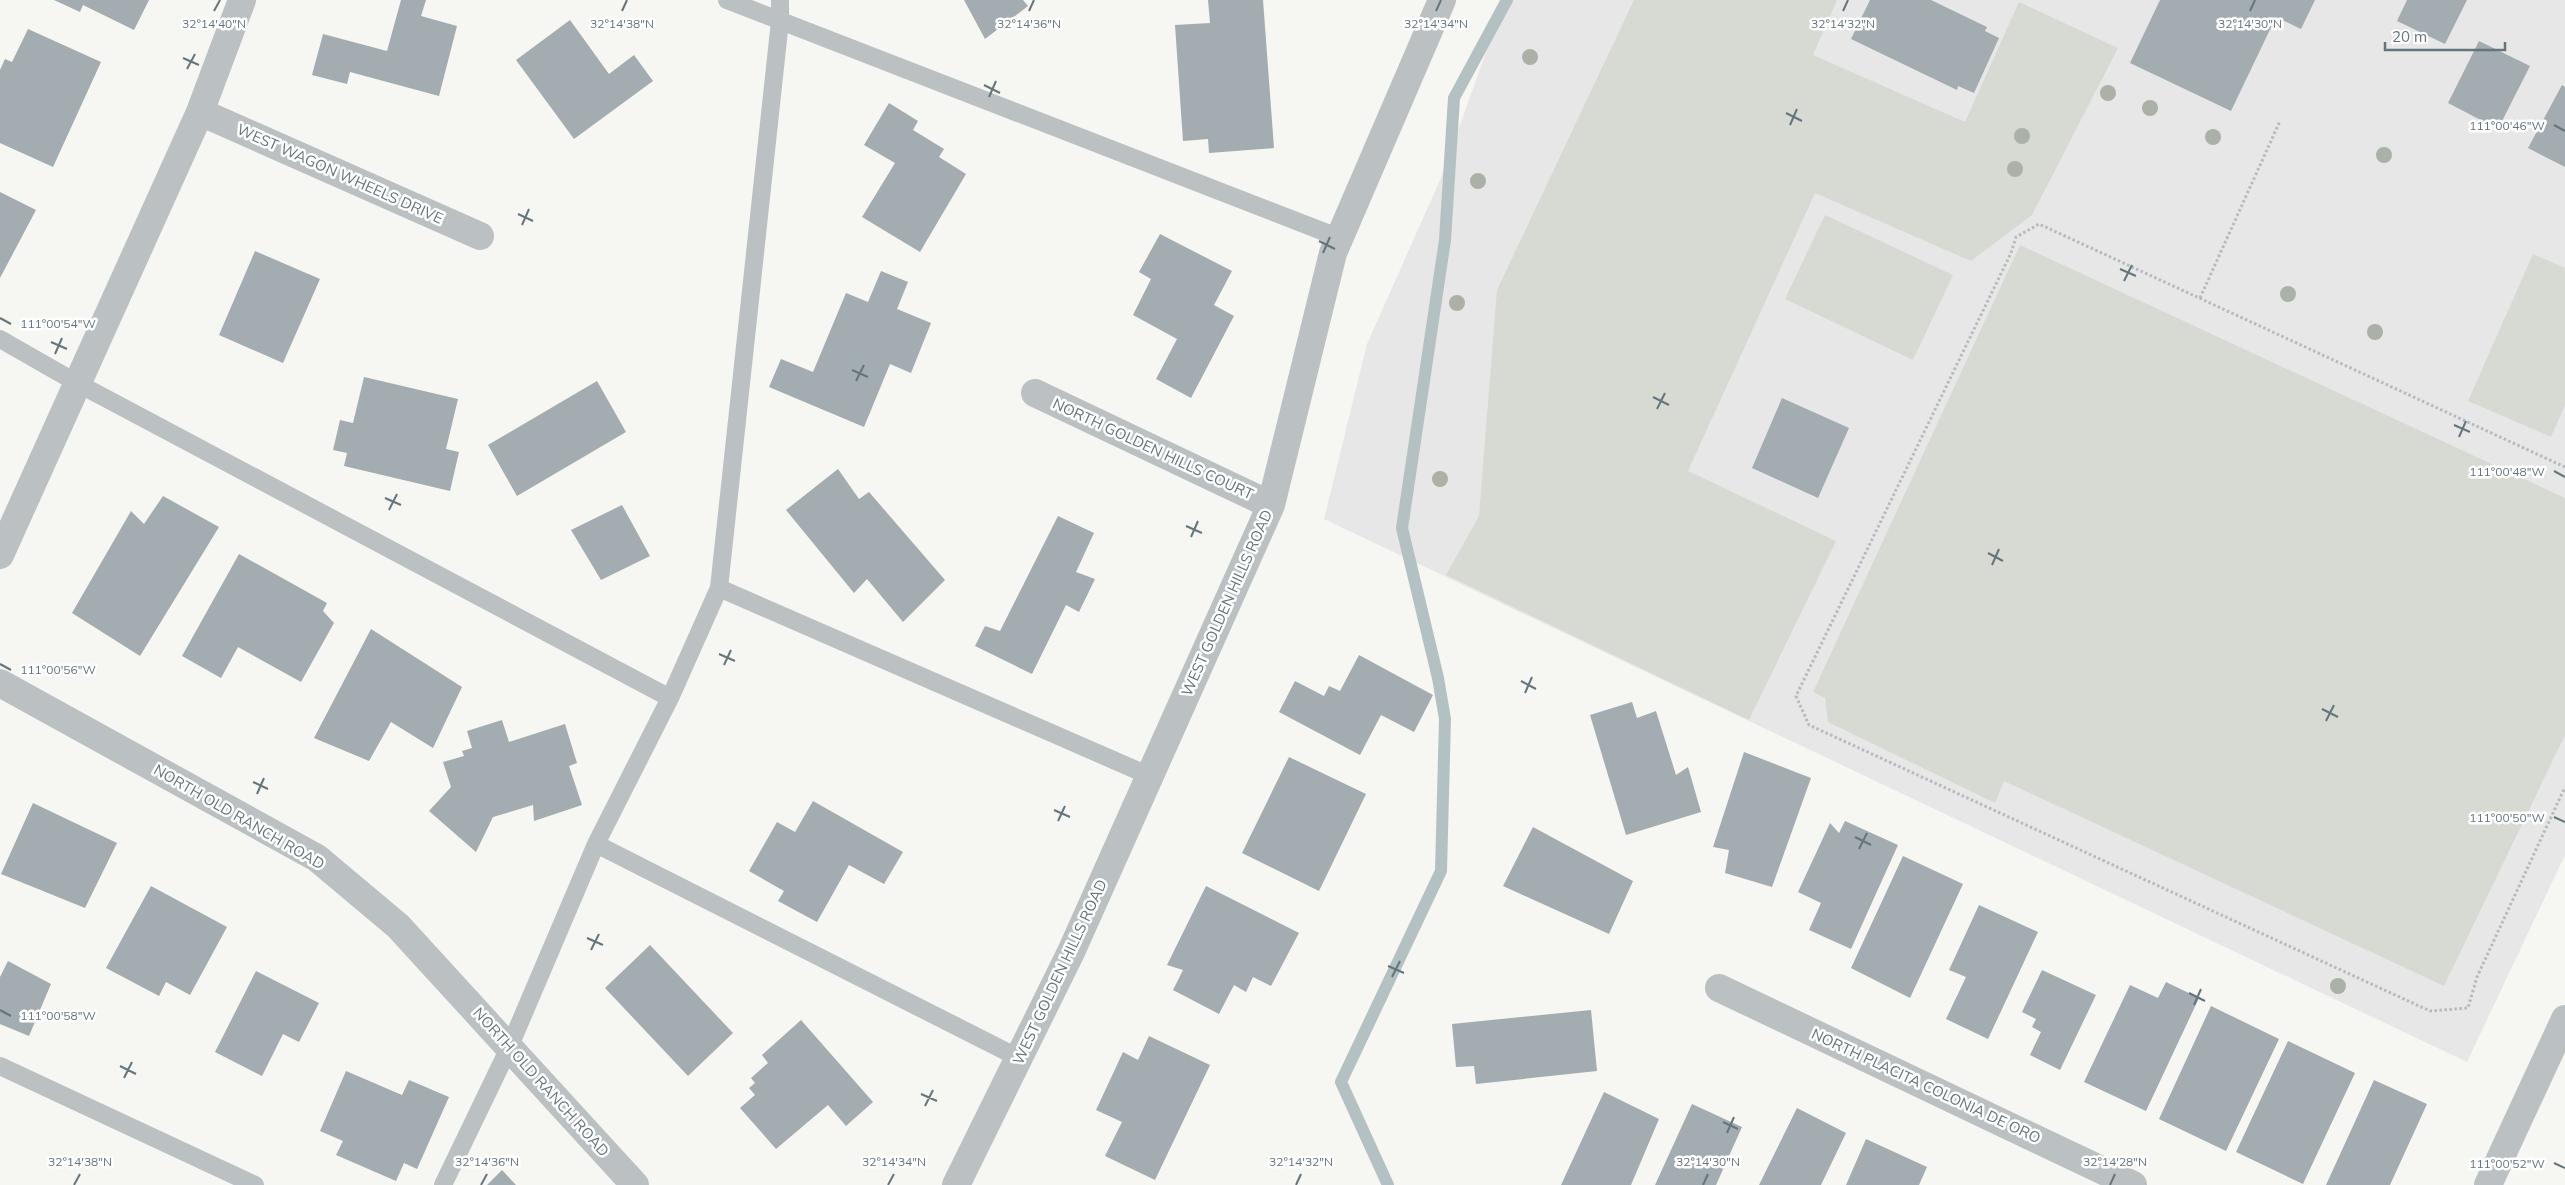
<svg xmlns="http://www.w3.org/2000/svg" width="2565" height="1185" font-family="Mulish,sans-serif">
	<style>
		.built { fill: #e7e7e7 }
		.green { fill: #d7dad3 }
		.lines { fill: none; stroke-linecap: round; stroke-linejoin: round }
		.stream { stroke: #b4c1c3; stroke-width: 12 }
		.building { fill: #a3acb0 }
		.path { stroke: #b6babc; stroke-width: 3; stroke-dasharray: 2.5 2.5; stroke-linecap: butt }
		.service { stroke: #bbc1c3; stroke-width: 18 }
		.minor { stroke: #bbc1c3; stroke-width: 28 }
		.tree { fill: #abb1a6 }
		.ticks { fill: none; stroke: #64757b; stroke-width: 2 }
		.labels { text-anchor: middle; stroke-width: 5; stroke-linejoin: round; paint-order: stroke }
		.street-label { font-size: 15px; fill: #64757b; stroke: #fff }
		.ticks-label { font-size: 12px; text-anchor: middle; fill: #64757b; stroke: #fff; stroke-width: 5; stroke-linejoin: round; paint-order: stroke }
	</style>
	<rect width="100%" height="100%" fill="#f6f6f3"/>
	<!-- built -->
	<path class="built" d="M1505,0H2565V855L2467,1062L1324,519L1367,344L1440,180Z"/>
	<!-- green -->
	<path class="green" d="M1634,0H1837L1813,55L1965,122L2019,2L2118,48L2032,215L1971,261L1815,193L1688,471L1836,541L1749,720L1446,575L1479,516L1497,290Z
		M1825,215L1953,275L1913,360L1785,299Z
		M2020,245L2565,498V735L2444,986L2004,781L1995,803L1828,722L1825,698L1813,692Z
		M2533,254L2565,268V405L2551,437L2468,401Z"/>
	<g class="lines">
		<!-- stream -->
		<path class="stream" d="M1388,1185L1341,1082L1441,871L1445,719L1438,678L1402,528L1445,240L1454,98L1507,0"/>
	</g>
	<!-- building -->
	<path class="building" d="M54,0H149L134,30L83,5L80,12Z
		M401,0H426L421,16L457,26L439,96L350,72L347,84L312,75L323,34L387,51Z
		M964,0H1023L1028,6L985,39Z
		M1208,0H1263L1274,148L1209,153L1208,139L1183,141L1175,25L1210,23Z
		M1870,0H1931L1987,27L1985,31L1999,38L1974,93L1958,86L1957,90L1851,39Z
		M2160,0H2315L2301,29L2276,17L2231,111L2130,63Z
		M2407,0H2467L2445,44L2397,21Z
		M570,20L609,74L634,55L653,81L574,139L516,60Z
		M28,29L101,62L53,167L0,143V70L5,59L12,62Z
		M2479,41L2530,66L2498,129L2448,103Z
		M2562,85L2565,87V167L2528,148Z
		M889,103L918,121L913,130L944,149L939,157L966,174L920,252L862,217L895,163L864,145Z
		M0,192L36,210L0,278Z
		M1160,234L1232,271L1214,305L1234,316L1191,398L1156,379L1177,339L1133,315L1151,279L1139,272Z
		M255,251L320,279L283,363L219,335Z
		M881,271L908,282L897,309L931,323L911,373L890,364L864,427L769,387L781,359L813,372L846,293L868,302Z
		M364,377L458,399L446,449L459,452L450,491L344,466L347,453L333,450L340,420L353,423Z
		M597,381L626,432L517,496L488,445Z
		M1782,398L1849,428L1818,498L1752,468Z
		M838,469L859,499L869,492L945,580L903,622L867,579L854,593L786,510Z
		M163,496L219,527L140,656L72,613L131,511L144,524Z
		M622,505L650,556L601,580L571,530Z
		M1058,516L1094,533L1076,572L1095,579L1079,612L1066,605L1032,674L975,646L985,626L1000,631Z
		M239,554L327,603L323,611L334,623L301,682L238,647L221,678L182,656Z
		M371,629L462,687L433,748L391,722L369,761L314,738Z
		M1359,655L1433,695L1414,732L1381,715L1360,755L1279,712L1295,681L1324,696L1329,686L1340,691Z
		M1632,702L1637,718L1656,711L1676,775L1688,767L1701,812L1626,835L1590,715Z
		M502,720L509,742L565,724L577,763L569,766L582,805L534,821L533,805L493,817L476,852L429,811L451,787L443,762L464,756L462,751L472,748L467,731Z
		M1744,752L1811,778L1772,887L1725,873L1729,850L1713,847Z
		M1289,757L1366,794L1319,891L1242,853Z
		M813,801L903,852L884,884L849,865L817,922L778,901L784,891L749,871L777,822L795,832Z
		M33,803L117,843L85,908L1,874Z
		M1845,821L1898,845L1851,949L1809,930L1821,903L1798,892L1830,823L1839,833Z
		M1533,827L1633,881L1609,934L1503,886Z
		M1903,856L1963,884L1910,998L1851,968Z
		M151,886L227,927L190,995L166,982L159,996L106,968Z
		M1206,886L1299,933L1271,986L1253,977L1246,992L1234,985L1219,1014L1173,990L1183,970L1167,965Z
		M1979,905L2038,932L1988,1039L1946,1019L1966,977L1949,970Z
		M650,945L733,1033L688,1076L605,988Z
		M8,961L51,984L29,1036L0,1024V977Z
		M2042,970L2096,995L2060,1070L2030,1055L2041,1032L2032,1027L2036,1019L2022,1012Z
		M256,971L319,1003L299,1042L283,1034L262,1076L215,1052Z
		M2166,982L2199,998L2146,1111L2084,1082L2130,985L2158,998Z
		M2211,1006L2279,1039L2226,1151L2159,1119Z
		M1591,1010L1597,1071L1476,1084L1474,1066L1456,1067L1452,1024Z
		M801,1020L873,1102L846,1126L828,1105L776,1149L740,1108L755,1095L749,1088L755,1083L751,1078L768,1063L762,1055Z
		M1149,1036L1210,1065L1155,1180L1105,1156L1122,1122L1096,1110L1123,1052L1138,1060Z
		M2288,1041L2355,1073L2303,1184L2236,1152Z
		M346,1071L402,1095L409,1080L449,1097L417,1169L404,1163L396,1181L336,1155L343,1141L320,1131Z
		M2374,1080L2427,1104L2390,1185H2326Z
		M1604,1092L1659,1119L1631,1185H1561Z
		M1692,1104L1742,1127L1716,1185H1655Z
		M1797,1108L1846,1133L1821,1185H1759Z
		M1866,1139L1927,1167L1919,1185H1846Z
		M502,1170L516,1185H487Z"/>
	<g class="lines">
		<!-- path -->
		<path class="path" d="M2200,298L2280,121
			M2565,467L2039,224L2016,237L2011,253L1796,696L1809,725L2430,1011L2468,1008L2477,977L2565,787"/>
		<!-- service -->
		<path class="service" d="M727,0L1340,238
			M0,339L77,383L670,698
			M719,588L1150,776
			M596,844L1019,1058
			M0,1066L255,1185
			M443,1185L509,1048L596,844L670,698L719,588L780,21V0"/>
		<!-- minor -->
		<path class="minor" d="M200,112L480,236
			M1035,393L1271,505
			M0,555L200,112L242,0
			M0,683L317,858L398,926L635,1185
			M1719,988L2133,1185
			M956,1185L1071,952L1271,505L1333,253L1442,0
			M2488,1185L2565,1019"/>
	</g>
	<!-- trees -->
	<g class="tree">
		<circle cx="1530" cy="57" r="8"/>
		<circle cx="2108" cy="93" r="8"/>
		<circle cx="2150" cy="108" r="8"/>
		<circle cx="2022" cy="136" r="8"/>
		<circle cx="2213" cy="137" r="8"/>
		<circle cx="2384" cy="155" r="8"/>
		<circle cx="2015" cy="169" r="8"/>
		<circle cx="1478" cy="181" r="8"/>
		<circle cx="2288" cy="294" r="8"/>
		<circle cx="1457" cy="303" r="8"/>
		<circle cx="2375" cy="332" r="8"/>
		<circle cx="1440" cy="479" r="8"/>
		<circle cx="2338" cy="986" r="8"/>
	</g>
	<!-- ticks -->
	<path class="ticks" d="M214,11L220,0M622,11L627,0M1029,11L1034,0M1436,11L1441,0M1843,11L1848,0M2250,11L2255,0M183,58L199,65M187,69L195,54M984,85L1000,93M989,97L996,81M1786,113L1802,121M1790,125L1797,109M2554,125L2565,131M518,214L533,221M522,225L529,209M1319,241L1335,249M1323,253L1330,237M2120,269L2136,276M2124,281L2132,265M0,318L11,324M51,342L67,349M55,354L62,338M852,370L868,377M856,381L864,365M1653,397L1669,405M1657,409L1665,393M2454,425L2470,432M2459,437L2466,421M2554,471L2565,477M385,498L401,505M389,510L397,494M1186,526L1202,533M1191,537L1198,521M1988,553L2003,561M1992,565L1999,549M719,654L735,661M0,664L11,670M724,665L731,650M1521,681L1536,689M1525,693L1532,677M2322,709L2338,717M2326,721L2334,705M253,782L268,789M257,794L264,778M1054,810L1070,817M2554,817L2565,822M1058,821L1065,806M1855,837L1871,845M1859,849L1867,833M587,938L603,945M591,950L599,934M1388,966L1404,973M1392,977L1400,961M2189,993L2205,1001M2194,1005L2201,989M0,1010L11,1016M120,1066L136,1074M124,1078L132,1062M921,1094L937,1101M925,1106L933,1090M1723,1122L1738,1129M1727,1133L1734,1117M2554,1163L2565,1168M74,1185L80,1174M481,1185L487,1174M888,1185L894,1174M1296,1185L1301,1174M1703,1185L1708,1174M2110,1185L2115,1174"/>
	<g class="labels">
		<!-- street labels -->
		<g class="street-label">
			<text transform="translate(340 174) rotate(24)" y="5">WEST WAGON WHEELS DRIVE</text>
			<text transform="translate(1153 449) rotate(25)" y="5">NORTH GOLDEN HILLS COURT</text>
			<text transform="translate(1227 603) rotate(-66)" y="5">WEST GOLDEN HILLS ROAD</text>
			<text transform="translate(239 817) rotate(30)" y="5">NORTH OLD RANCH ROAD</text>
			<text transform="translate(1060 972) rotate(-65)" y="5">WEST GOLDEN HILLS ROAD</text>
			<text transform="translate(541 1082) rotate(48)" y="5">NORTH OLD RANCH ROAD</text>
			<text transform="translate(1926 1086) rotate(25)" y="5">NORTH PLACITA COLONIA DE ORO</text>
		</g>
	</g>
	<g class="ticks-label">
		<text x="214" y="28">32°14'40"N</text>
		<text x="622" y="28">32°14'38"N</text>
		<text x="1029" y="28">32°14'36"N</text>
		<text x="1436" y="28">32°14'34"N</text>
		<text x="1843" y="28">32°14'32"N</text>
		<text x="2250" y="28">32°14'30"N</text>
		<text x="2507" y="130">111°00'46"W</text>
		<text x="58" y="328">111°00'54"W</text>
		<text x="2507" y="476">111°00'48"W</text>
		<text x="58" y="674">111°00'56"W</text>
		<text x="2507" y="822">111°00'50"W</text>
		<text x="58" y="1020">111°00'58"W</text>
		<text x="80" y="1166">32°14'38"N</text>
		<text x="487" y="1166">32°14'36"N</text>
		<text x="894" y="1166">32°14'34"N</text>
		<text x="1301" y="1166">32°14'32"N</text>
		<text x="1708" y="1166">32°14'30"N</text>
		<text x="2115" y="1166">32°14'28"N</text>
		<text x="2507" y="1168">111°00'52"W</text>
	</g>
	<!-- scale -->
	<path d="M2385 42v8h120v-8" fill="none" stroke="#64757b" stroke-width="2.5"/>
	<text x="2392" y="42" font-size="15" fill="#64757b" stroke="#ffffff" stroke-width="4" paint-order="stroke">20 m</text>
</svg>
